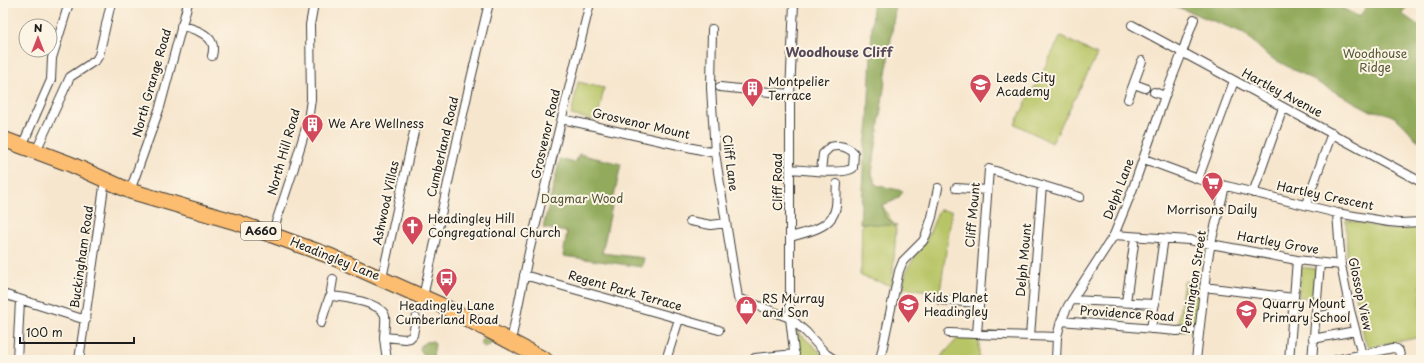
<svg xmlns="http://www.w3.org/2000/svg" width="1424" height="363" font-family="'Playpen Sans',sans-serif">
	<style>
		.green { fill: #b8c566; stroke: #6a7041 }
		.forest { fill: #92aa5b; stroke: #57633c }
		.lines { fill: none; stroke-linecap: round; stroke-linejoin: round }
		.street-casing { stroke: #3d3a37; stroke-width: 10 }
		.highway-casing { stroke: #3d3a37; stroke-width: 17 }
		.street { stroke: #fff; stroke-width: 8 }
		.highway { stroke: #fcbd6f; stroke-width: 15 }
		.labels { text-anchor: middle; stroke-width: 4; stroke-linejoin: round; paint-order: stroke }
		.shield { fill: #fcf5e5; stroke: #5f5d58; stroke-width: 1 }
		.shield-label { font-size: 11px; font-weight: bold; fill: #1c1c1c }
		.park-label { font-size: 12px; fill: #535736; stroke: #fcf5e5 }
		.poi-label { font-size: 12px; fill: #1c1c1c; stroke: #fcf5e5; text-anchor: start }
		.street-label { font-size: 12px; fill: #1c1c1c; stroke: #fcf5e5 }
		.neighbourhood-label { font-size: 13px; font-weight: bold; fill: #584a5a; stroke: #fcf5e5 }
	</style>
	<rect width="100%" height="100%" fill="#fcf5e5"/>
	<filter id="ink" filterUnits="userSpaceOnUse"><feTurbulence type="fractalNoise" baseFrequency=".025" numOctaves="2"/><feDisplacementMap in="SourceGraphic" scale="8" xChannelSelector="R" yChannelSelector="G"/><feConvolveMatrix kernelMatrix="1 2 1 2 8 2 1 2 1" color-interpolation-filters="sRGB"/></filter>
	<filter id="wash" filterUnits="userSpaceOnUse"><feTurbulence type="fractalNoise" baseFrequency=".012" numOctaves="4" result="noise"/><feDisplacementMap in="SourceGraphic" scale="16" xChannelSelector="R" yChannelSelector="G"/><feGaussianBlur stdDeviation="0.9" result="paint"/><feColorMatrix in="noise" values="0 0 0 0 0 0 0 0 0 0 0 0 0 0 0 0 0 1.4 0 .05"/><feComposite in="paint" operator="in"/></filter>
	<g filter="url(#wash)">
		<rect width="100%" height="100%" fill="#f7e6ce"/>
		<!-- green -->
		<path class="green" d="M1061,36L1097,55L1052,143L1015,124Z
			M578,82L604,88L597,121L571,115Z
			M862,187L882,205L896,229L892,286L861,276Z
			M939,210L952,211L940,292L902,288L908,267L926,241Z
			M1346,220L1388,229L1421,228V337L1370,347L1365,341L1347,259Z
			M1301,267L1316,269L1313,298L1298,297Z
			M1184,281L1205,283L1198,330L1177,331Z
			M797,331L829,360H801Z
			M960,336L979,338V360H938Z"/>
		<!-- forest -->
		<path class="forest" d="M873,3H896L872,174L876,185L903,191C898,201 891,202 882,205L885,217L897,226L860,223L864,153L868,123Z
			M1167,3H1333L1359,17L1369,3H1409L1402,14L1421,27V142L1416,139C1401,122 1395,112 1371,111L1268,56L1244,33Z
			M579,154L621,164L602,253L644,258L642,267L563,256L567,232L543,228L560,159L575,163Z
			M481 342a5 5 0 1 1 10 0a5 5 0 1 1-10 0Z
			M433,341L435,345L433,356L436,360H423L425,357L420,349L421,345L426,342Z"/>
	</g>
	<g filter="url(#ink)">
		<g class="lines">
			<defs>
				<path id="street" d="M794,3L790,94V318L795,360
					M1132,25L1421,182
					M181,26C190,27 208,33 212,43C214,47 213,52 212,56
					M712,29L711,88L715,153L738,298L790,318L806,332L826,354L835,360
					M1134,84L1145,88
					M720,87L790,94
					M1154,92L1165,96
					M1128,99L1142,61
					M562,119L715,153
					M22,146L51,80L52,58L69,3
					M36,151L70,77L96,60L99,55L111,3
					M1144,159L1198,179L1337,213L1389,222L1400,223L1421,222
					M790,169C803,170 844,175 853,168L854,153C846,146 840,145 830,147L823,154L821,171
					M1198,179L1234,81
					M956,188L987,190
					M130,191L160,107L188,3
					M1253,193L1283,108
					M1306,204L1332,133
					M1337,213L1341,265L1350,310L1362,355
					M690,221L711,225L726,223
					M272,234L293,171L308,121L311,99L310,25L314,3
					M1114,235L1189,240L1297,260L1341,265
					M790,237C808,232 833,228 836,206C837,199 836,191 837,184
					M524,275L719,330
					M382,278L414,132
					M1204,287L1294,298
					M3,294L86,320
					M332,296L331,291L333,279
					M423,297L469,87L489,3
					M940,300L978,303
					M1072,300L1155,304
					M1126,302L1134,244
					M1316,317L1350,310
					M1061,321L1177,331L1191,330
					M321,323L329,298L332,296C344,297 382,303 385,316C386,323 384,331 384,338C385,346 386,353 387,360
					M1151,329L1163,244
					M949,333L1057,337
					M977,334L989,169L1080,197
					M1030,336L1042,185
					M384,337L405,339L410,338L413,335L416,318
					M1313,339L1355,331
					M511,341L529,252L590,3
					M17,360L20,300
					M79,360L104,187L107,181
					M666,360L679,319
					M755,360V358L795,354
					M880,360L899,271L903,261L923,241L926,235L932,217L938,188
					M1056,360L1057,337L1061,321L1068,306L1114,235L1132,191L1165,96L1182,53L1194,19
					M1196,360L1207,264L1211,243L1225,186
					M1289,360L1297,260
					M1312,360L1320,263
					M1336,360L1393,348L1397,349L1399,351L1401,360"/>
				<path id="highway" d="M3,139L70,164L130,191L239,223L330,256L445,307L545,360"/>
			</defs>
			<!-- street casing -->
			<use href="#street" class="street-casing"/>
			<!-- highway casing -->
			<use href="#highway" class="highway-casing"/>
			<!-- street -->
			<use href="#street" class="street"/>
			<!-- highway -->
			<use href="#highway" class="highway"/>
		</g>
	</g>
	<!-- icons -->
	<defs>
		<symbol id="school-pin" viewBox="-11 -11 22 30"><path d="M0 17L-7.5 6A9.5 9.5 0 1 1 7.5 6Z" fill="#d1495b" stroke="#fcf5e5"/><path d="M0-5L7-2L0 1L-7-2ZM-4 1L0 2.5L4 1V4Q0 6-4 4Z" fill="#fff"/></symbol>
		<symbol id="building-pin" viewBox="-11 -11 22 30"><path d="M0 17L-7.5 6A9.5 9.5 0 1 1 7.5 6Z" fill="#d1495b" stroke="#fcf5e5"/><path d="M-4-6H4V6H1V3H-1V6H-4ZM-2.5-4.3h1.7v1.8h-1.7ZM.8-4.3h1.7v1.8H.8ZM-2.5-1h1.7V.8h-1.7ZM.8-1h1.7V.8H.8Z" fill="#fff"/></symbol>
		<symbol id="supermarket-pin" viewBox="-11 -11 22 30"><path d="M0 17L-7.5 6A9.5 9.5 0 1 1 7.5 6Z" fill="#d1495b" stroke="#fcf5e5"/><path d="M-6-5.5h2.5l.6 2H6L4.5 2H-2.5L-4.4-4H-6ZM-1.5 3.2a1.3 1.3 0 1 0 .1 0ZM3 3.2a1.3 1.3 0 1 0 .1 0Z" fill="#fff"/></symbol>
		<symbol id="church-pin" viewBox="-11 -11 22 30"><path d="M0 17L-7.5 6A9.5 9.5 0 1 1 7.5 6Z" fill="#d1495b" stroke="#fcf5e5"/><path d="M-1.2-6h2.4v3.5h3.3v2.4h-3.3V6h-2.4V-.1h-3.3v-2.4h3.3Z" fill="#fff"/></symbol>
		<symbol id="bus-pin" viewBox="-11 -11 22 30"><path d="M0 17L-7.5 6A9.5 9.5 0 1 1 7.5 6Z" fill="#d1495b" stroke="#fcf5e5"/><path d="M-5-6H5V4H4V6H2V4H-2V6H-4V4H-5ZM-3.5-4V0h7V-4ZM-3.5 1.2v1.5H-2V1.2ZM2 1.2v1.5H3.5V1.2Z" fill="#fff"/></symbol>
		<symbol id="shop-pin" viewBox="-11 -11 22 30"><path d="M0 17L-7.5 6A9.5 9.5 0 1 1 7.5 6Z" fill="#d1495b" stroke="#fcf5e5"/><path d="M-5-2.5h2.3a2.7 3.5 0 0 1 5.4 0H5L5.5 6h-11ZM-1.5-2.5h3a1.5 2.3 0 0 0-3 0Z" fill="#fff"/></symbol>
	</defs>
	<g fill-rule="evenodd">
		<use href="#school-pin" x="968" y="72" width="25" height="34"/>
		<use href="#building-pin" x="740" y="76" width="25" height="34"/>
		<use href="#building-pin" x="300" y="112" width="25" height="34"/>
		<use href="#supermarket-pin" x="1200" y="170" width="25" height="34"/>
		<use href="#church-pin" x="400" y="214" width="25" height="34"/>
		<use href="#bus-pin" x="434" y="266" width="25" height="34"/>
		<use href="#school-pin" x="896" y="292" width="25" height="34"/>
		<use href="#shop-pin" x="734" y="294" width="25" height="34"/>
		<use href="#school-pin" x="1234" y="298" width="25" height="34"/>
	</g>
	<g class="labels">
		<!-- shield labels -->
		<rect class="shield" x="241" y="222" width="40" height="18" rx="3"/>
		<g class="shield-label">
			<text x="261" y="235">A660</text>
		</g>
		<!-- park labels -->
		<g class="park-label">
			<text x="1375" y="58">Woodhouse<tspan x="1375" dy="14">Ridge</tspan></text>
			<text x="582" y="203">Dagmar Wood</text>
		</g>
		<!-- poi labels -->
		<g class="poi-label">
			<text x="996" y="82">Leeds City<tspan x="996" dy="14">Academy</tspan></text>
			<text x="768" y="86">Montpelier<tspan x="768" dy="14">Terrace</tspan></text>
			<text x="328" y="128">We Are Wellness</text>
			<text x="1212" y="214" text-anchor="middle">Morrisons Daily</text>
			<text x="428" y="223">Headingley Hill<tspan x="428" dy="14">Congregational Church</tspan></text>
			<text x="924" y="302">Kids Planet<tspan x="924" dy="14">Headingley</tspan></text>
			<text x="762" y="303">RS Murray<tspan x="762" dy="14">and Son</tspan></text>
			<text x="1262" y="308">Quarry Mount<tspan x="1262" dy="14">Primary School</tspan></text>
			<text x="447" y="310" text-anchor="middle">Headingley Lane<tspan x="447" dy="14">Cumberland Road</tspan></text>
		</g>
		<!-- street labels -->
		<g class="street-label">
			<text transform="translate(152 83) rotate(-74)" y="4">North Grange Road</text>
			<text transform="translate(1282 93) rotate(28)" y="4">Hartley Avenue</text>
			<text transform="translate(641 124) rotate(13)" y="4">Grosvenor Mount</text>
			<text transform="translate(546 134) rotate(-77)" y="4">Grosvenor Road</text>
			<text transform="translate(443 147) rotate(-77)" y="4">Cumberland Road</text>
			<text transform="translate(284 152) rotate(-74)" y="4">North Hill Road</text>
			<text transform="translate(730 163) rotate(83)" y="4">Cliff Lane</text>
			<text transform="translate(778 182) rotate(-90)" y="4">Cliff Road</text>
			<text transform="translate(1119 189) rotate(-69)" y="4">Delph Lane</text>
			<text transform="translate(1325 196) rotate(12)" y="4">Hartley Crescent</text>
			<text transform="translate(386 203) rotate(-78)" y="4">Ashwood Villas</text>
			<text transform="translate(973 215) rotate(-85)" y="4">Cliff Mount</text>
			<text transform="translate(1278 243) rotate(10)" y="4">Hartley Grove</text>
			<text transform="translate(82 257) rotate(-82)" y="4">Buckingham Road</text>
			<text transform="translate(335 259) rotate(22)" y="4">Headingley Lane</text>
			<text transform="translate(1024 260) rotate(-85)" y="4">Delph Mount</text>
			<text transform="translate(1194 282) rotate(-81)" y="4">Pennington Street</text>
			<text transform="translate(625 291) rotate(16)" y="4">Regent Park Terrace</text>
			<text transform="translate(1360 294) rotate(78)" y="4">Glossop View</text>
			<text transform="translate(1127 314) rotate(4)" y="4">Providence Road</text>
		</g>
		<!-- neighbourhood labels -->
		<g class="neighbourhood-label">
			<text x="839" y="57">Woodhouse Cliff</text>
		</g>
	</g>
	<!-- margin -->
	<rect width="1424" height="363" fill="none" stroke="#fcf5e5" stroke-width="16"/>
	<!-- north arrow -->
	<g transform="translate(38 38)"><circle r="19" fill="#fcf5e5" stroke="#a29e95"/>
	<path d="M0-3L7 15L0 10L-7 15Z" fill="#d1495b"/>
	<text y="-6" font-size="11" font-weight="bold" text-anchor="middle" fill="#1c1c1c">N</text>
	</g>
	<!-- scale -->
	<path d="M20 337v6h114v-6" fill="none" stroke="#1c1c1c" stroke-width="2"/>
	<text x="26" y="337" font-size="12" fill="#1c1c1c" stroke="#fcf5e5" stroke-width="3" paint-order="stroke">100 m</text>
</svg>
